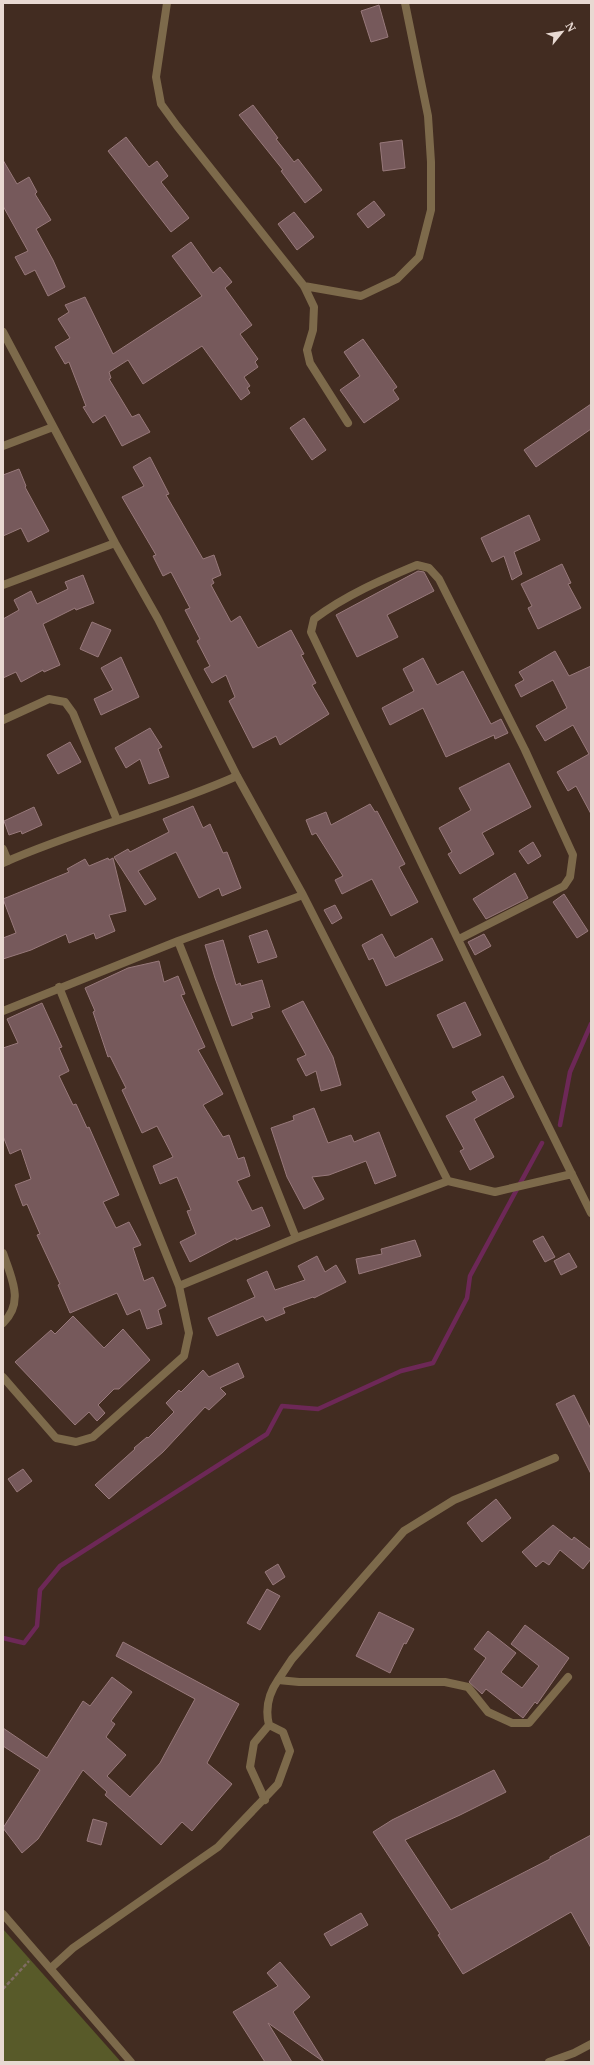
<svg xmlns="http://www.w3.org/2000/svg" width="594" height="2065" font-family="'Noto Serif',serif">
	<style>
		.green { fill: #585a29 }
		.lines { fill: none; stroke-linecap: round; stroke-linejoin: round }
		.stream { stroke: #6d2857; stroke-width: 4.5 }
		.building { fill: #76595b; stroke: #98797b }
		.path { stroke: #806c63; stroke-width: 2.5; stroke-dasharray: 4 2; stroke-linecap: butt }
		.lane { stroke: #7d6a4b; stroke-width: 8 }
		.street { stroke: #7d6a4b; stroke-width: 8 }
	</style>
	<rect width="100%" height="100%" fill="#422c21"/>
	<!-- green -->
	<path class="green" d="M3,1929L121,2062H3Z"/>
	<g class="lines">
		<!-- stream -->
		<path class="stream" d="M560,1125L570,1072L591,1024
			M3,1638L24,1643L37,1626L40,1590L60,1566L267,1434L282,1406L318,1409L401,1371L433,1363L467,1298L470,1276L542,1143"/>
	</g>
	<!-- building -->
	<path class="building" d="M379,5L388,37L371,42L361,11Z
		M253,105L278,138L276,139L294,162L298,159L322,190L305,203L281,171L283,170L239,115Z
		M126,137L149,167L157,161L168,176L161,182L189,218L171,232L108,151Z
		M402,140L405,168L383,171L380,143Z
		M3,160L17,184L29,177L37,192L35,194L51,220L36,229L53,260L65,287L48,296L35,270L25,275L15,257L28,251L3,206Z
		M374,201L385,215L368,228L357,214Z
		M294,212L314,237L297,250L278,224Z
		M191,242L213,273L220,267L232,282L225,288L252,325L240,334L258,359L255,362L258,367L244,377L250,386L247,388L250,393L241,400L202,346L143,384L128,360L109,372L111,378L109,379L132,417L139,414L150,432L122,446L105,415L93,423L83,407L86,406L69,362L65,364L55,347L70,338L58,319L69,312L65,305L85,297L113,354L202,296L172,256Z
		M363,339L397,387L393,390L399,399L364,423L340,390L360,376L344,352Z
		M591,404V429L536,467L524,450Z
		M304,418L326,450L312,460L290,428Z
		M150,457L169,494L166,495L203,559L214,555L221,575L212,579L214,583L211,585L231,622L240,616L258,648L291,630L304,654L301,655L316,683L312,685L329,714L280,745L276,736L253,748L229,701L235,697L226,675L212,683L204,669L210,666L197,641L200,639L185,610L190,608L171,572L163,576L153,556L156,555L122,497L144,486L133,467Z
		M19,469L26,486L25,487L49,531L28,542L21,528L3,536V475Z
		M529,515L540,540L514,552L522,574L512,580L504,556L492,562L481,538Z
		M562,564L571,583L568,584L581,608L538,629L528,608L532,606L521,584Z
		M418,571L424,572L434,591L387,615L398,637L357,657L336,615Z
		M83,575L94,603L76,610L75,608L43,624L60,665L44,672L43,670L21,682L16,672L3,678V619L19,610L14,600L31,591L37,604L68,589L65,582Z
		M92,622L111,630L98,657L80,649Z
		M555,651L569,676L591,666V814L576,786L568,791L557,772L589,754L573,725L545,741L536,726L567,708L553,680L521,697L515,685L524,680L519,672Z
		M121,657L139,697L101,715L94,699L113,690L101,668Z
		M423,658L437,685L463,671L491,724L501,719L508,733L495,739L494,735L446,757L423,708L390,725L382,708L414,691L403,669Z
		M150,728L162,747L158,749L169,777L149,784L140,759L126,768L115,748Z
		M70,742L81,762L58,774L47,755Z
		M509,763L531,807L482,833L494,854L460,874L448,854L452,852L439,828L471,810L459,788Z
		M370,804L375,812L377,811L405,864L399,867L418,902L391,916L372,879L342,894L335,880L343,876L316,833L312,835L306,820L326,812L331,825Z
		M193,806L203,828L210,824L223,853L227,852L241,888L222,896L219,888L199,898L176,852L138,871L156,899L145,905L114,857L128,849L130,852L169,832L163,819Z
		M34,807L42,825L22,834L21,831L9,835L4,821Z
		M533,842L541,856L528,864L519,851Z
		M108,858L109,860L113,858L126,911L109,915L115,931L96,939L94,933L69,943L66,934L31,950L3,959V938L16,933L3,899L69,872L67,869L85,859L89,866Z
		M515,873L528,898L486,919L473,899Z
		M564,894L588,931L577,938L553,902Z
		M335,905L342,918L332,924L324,910Z
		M267,930L277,957L258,963L249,936Z
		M382,934L395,958L432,938L443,960L386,986L373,958L369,960L362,945Z
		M484,934L491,946L475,955L468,942Z
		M223,940L236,985L240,983L241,986L262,980L270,1007L251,1013L253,1018L232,1026L215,978L205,945Z
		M159,961L164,982L178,976L185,994L181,995L205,1047L198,1050L223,1094L203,1105L223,1137L229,1135L238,1159L244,1157L250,1176L237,1181L252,1211L262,1207L270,1226L236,1240V1238L190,1262L180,1242L196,1234L187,1211L191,1210L177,1177L160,1184L153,1166L173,1157L157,1126L142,1133L122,1090L126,1088L110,1056L108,1057L93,1012L95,1011L85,988L128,968Z
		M303,1001L333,1057L341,1085L321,1091L316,1071L306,1076L297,1059L306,1055L282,1011Z
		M465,1002L481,1035L453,1048L437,1015Z
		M42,1003L62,1047L59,1048L69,1071L59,1076L73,1105L76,1104L87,1128L89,1127L119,1195L103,1202L116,1228L129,1222L141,1245L133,1248L144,1281L153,1277L166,1306L158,1310L162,1324L147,1329L140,1309L127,1315L117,1293L70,1313L58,1285L60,1284L37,1235L40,1234L27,1204L23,1206L15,1185L31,1179L21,1149L10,1154L3,1136V1048L18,1043L7,1019Z
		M503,1076L514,1097L474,1119L494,1157L470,1170L460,1151L464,1149L446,1116L477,1100L472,1092Z
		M314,1108L328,1143L351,1135L354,1142L379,1132L396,1176L375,1184L366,1161L329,1175L312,1177L324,1199L304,1209L287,1177L271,1128L294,1120L293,1116Z
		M543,1236L555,1257L545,1262L533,1241Z
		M415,1240L421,1256L359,1274L356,1259L382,1254L381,1249Z
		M569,1253L577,1267L561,1275L554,1261Z
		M317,1256L325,1272L336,1265L346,1282L314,1298L313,1297L283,1308L285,1313L266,1321L263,1316L217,1336L208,1318L255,1297L247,1280L267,1271L275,1290L305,1280L298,1266Z
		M73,1316L104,1348L123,1329L150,1360L119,1389H114L98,1405L105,1413L97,1421L89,1412L75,1425L15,1362L51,1330L55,1334Z
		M238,1363L244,1377L220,1388L226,1394L209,1410L205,1407L163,1452L109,1499L95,1485L135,1449L134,1448L147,1437L148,1438L174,1412L166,1403L179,1390L181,1392L203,1370L209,1377Z
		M574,1395L591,1429V1474L556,1404Z
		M23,1469L32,1481L17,1492L8,1479Z
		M496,1499L511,1518L482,1542L467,1523Z
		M553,1525L572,1540L574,1537L591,1550V1559L583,1569L560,1550L549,1565L543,1561L536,1567L522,1552Z
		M278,1564L285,1577L273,1585L265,1572Z
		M267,1589L280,1596L260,1630L247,1623Z
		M379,1612L414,1629L406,1644L404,1643L390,1673L356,1656Z
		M525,1625L569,1658L537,1704L535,1702L523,1718L486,1689L482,1694L469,1682L486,1658L474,1649L488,1631L516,1653L501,1672L522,1688L539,1666L511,1644Z
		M123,1642L239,1704L207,1763L232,1784L192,1831L182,1822L161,1845L105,1795L107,1792L83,1770L38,1839L22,1853L3,1828L40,1770L3,1746V1728L47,1758L83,1701L90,1706L112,1677L132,1692L111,1721L115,1724L106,1737L126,1755L107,1776L130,1797L160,1763L195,1699L116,1656Z
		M494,1770L506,1792L460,1815L405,1840L451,1910L550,1859V1857L591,1835V1948L571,1912L463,1974L438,1935L440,1934L373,1832L392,1820Z
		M93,1819L107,1823L101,1845L87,1841Z
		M361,1913L368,1925L331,1946L324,1934Z
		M280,1962L310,1997L293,2012L324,2062L268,2023L292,2062H265L233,2012L278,1986L267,1973Z"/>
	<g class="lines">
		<!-- path -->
		<path class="path" d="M3,1989L29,1961"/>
		<!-- lane -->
		<path class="lane" d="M167,3L156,77L161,104L177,126L304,286L314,307L313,330L307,350L310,363L348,423
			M304,286L361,296L397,279L419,257L431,210V162L428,116L405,3
			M278,1680L292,1659L404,1531L454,1500L555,1458
			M269,1725C265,1709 269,1693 278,1680L299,1682H445L468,1687L488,1712L512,1723H529L568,1677
			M51,1968L73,1948L218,1847L278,1784L290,1751L283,1732L269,1725L254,1743L250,1767L265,1800
			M549,2062L574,2053L591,2044"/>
		<!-- street -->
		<path class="street" d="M3,332L115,543L158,619L237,776L303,895L448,1181
			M3,446L53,427
			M3,585L115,543
			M3,720L49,699L65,702L73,713L117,820
			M3,849L8,861
			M3,863C79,829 161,810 237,776
			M459,939L564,886L570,877L573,855L525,750L439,579L429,568L417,565C381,580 346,595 314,619L311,632L520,1069L591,1213
			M178,941L296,1238
			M3,1011L178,941L303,895
			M3,1253C11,1277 25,1302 3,1323
			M179,1286L296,1238L448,1181L495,1192L572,1174
			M3,1377L56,1438L76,1442L93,1437L184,1356L189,1333L179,1286L59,987
			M3,1914L131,2062"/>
	</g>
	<!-- border -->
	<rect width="594" height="2065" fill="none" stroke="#e8d9d2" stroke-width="8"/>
	<!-- north arrow -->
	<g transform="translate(562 32) rotate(60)" stroke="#422c21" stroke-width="3" paint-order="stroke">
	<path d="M0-3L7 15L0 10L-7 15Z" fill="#e8d9d2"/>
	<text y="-6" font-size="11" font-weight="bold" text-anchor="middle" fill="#e8d9d2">N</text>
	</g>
</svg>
